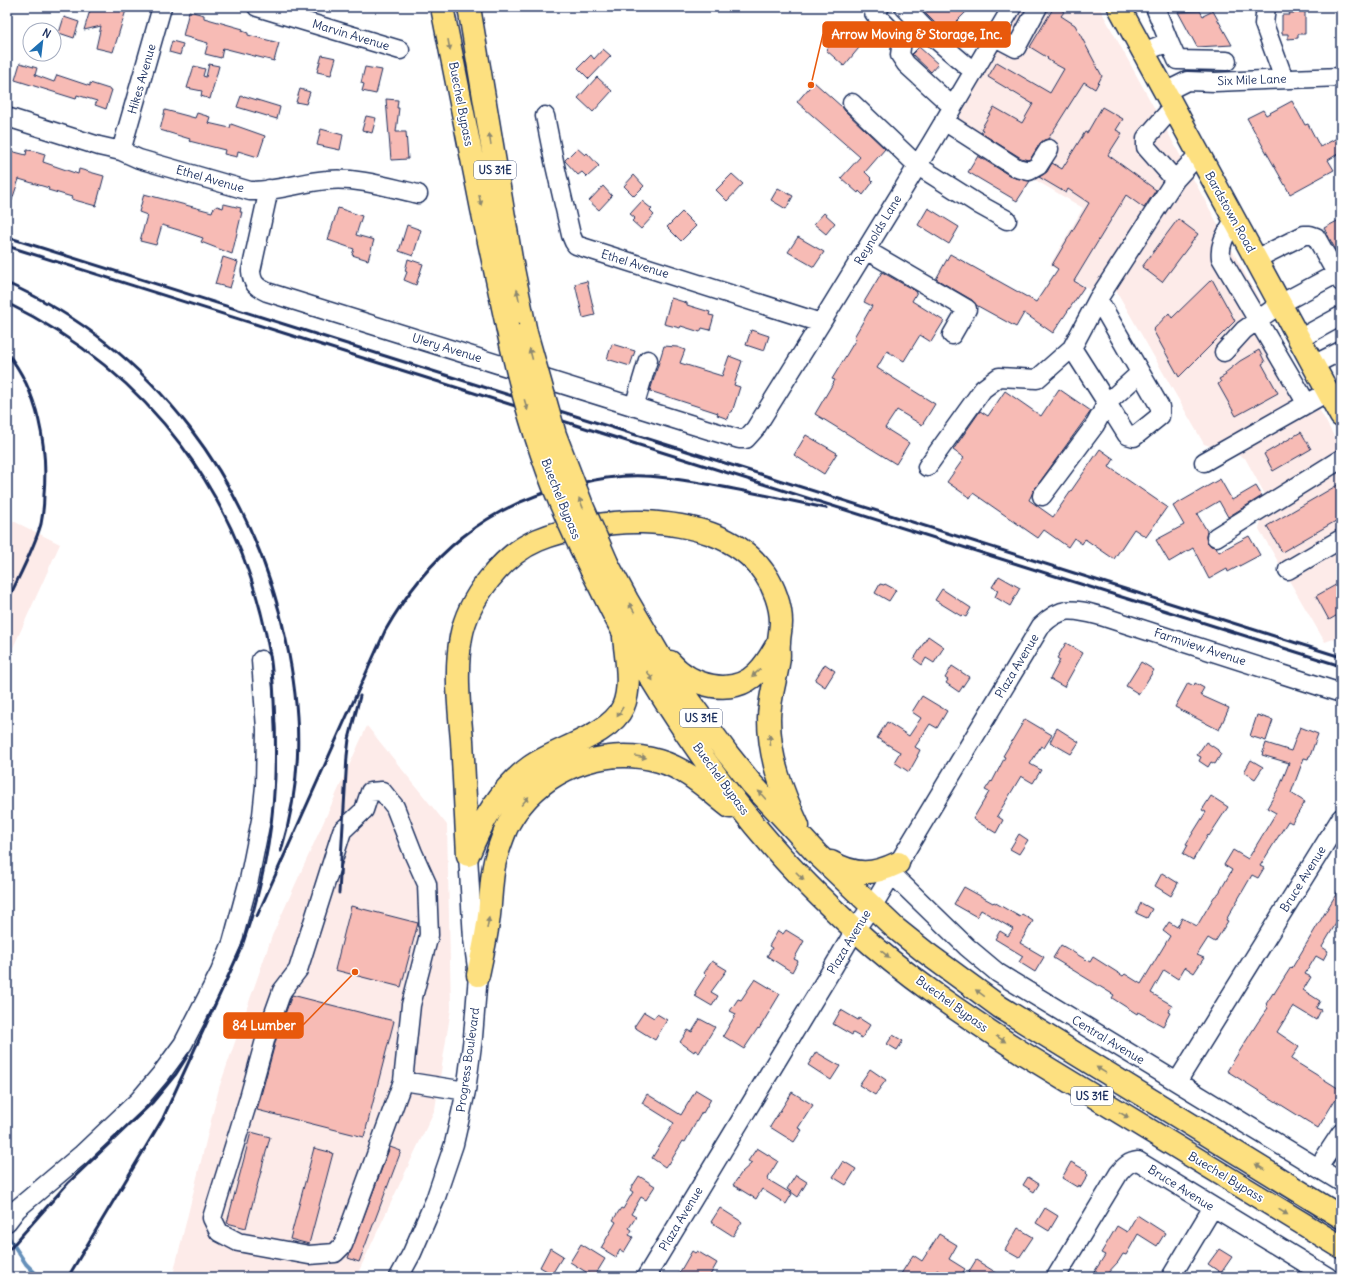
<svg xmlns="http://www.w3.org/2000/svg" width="1348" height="1284" font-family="Delius,sans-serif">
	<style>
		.built { fill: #fdebe9 }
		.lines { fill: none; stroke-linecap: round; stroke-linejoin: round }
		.stream { stroke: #6590ba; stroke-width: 4 }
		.building { fill: #f7bbb5; stroke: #1b2f5e }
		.minor-casing { stroke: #1b2f5e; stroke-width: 21 }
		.major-casing { stroke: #1b2f5e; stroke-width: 25 }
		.minor { stroke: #fff; stroke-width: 18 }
		.major { stroke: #fde080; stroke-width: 22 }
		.rail { stroke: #1b2f5e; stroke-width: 3 }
		.major-bridge-casing { stroke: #1b2f5e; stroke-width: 25; stroke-linecap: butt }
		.major-bridge { stroke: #fde080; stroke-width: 22 }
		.oneway { fill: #8c886f }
		.labels { text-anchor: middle; stroke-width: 3.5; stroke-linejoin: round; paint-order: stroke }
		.shield { fill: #fff; stroke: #5f6d8e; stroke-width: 1 }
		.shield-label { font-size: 11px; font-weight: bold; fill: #1b2f5e }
		.street-label { font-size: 12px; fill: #1b2f5e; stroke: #fff }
		.leader { fill: none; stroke: #e8590c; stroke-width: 1.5 }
		.callout-dot { fill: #e8590c; stroke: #fff; stroke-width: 1.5 }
		.callout { fill: #e8590c; stroke: #e8590c; stroke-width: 1.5 }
		.callout-label { font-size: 13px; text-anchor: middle; font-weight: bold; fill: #fff }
	</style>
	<rect width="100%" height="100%" fill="#fff"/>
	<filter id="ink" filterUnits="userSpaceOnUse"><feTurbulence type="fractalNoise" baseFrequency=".025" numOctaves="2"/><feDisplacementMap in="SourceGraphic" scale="8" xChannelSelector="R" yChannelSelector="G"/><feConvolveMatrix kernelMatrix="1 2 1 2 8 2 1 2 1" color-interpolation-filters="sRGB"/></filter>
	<g filter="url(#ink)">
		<!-- built -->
		<path class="built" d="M1024,7H1099L1341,449V636L1325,642L1259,529L1267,498L1245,458L1204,444L1113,285L1093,291L1050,265L1083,208L947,128Z
			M7,518L60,544L7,661Z
			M367,726L447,825L451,1009L435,1109L356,1277H181L173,1275L219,1088L272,936Z"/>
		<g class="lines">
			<!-- stream -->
			<path class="stream" d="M7,1235L26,1264L39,1277"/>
		</g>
		<!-- building -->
		<path class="building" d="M91,7H127L113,52L96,48L101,26L84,30Z
			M925,7H971L945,33L922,10Z
			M1054,7H1057L1064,12L1061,16L1075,25L1102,76L1095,89L1084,82L1048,139L1044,140L1040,143L1031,158L1028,160L1021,158L981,133L983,130L981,129L994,107L1022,123L1033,104L988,77L997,62L1050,93L1064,69L1053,63L1047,59L1048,58L1030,47Z
			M1295,7H1305V34H1298V38L1288,39V34H1282V15H1290L1289,13H1295Z
			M189,11L204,15V18L243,29L242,31L248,33V35L279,43L274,61L223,48L221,58L205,54L208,43L183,36Z
			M1200,11L1203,16L1213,11L1232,45L1197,47L1178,12Z
			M64,17L79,22L74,38L59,33Z
			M851,22L868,37L844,66L826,50Z
			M172,41L183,44L180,55L169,52Z
			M919,47L938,64L931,72L912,54Z
			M603,49L611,56L589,79L578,68L591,55L594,59Z
			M322,55L336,58L331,75L317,72Z
			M20,63L37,68L35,75L54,82L57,75L90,86V83L112,90L106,109L95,105L97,101L77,95L76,99L15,80Z
			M209,64L219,66L210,99L201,96L202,91L187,88L194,66L205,69L203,76L206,77Z
			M365,67L382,70L376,94L362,91L364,84L361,83Z
			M597,77L612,91L593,112L578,98Z
			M814,82L842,107L845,111L885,149L865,172L871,178L870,179L873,182L863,195L859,191L858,193L841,178L860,157L797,102Z
			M300,89L310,92L306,104L296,102Z
			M241,96L243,97L244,96L280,107L277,119L237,107Z
			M386,99L398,100L397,108H399L396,132H406L408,159L391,160Z
			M1292,101L1305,125L1308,124L1320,147L1337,138L1341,146V152L1328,160L1334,170L1290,194L1247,118L1263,110L1266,115Z
			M1102,107L1123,119L1116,130L1122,133L1108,155L1156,190L1144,208L1126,195L1074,281L1084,287L1053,333L1024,313L1016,327L976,305L972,300L936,279L950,254L1036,302L1058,269L1052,265L1089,203L1068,189L1066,193L1039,177L1047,172L1052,163L1062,169L1085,132L1087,133Z
			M165,110L195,118L197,113L210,117L208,123L230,128L231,124L265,136L258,157L238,151L237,157L224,154L225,150L189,141L190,139L160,130Z
			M366,116L376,118L372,133L362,130Z
			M321,129L343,135L340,150L317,145Z
			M577,148L585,155L587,153L599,166L587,177L582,172L578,175L565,161V160Z
			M7,150L26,155L27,150L35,151L45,154L43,162L78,174L79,169L104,176L96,206L71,199L72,197L48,190L49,188L19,179L9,209L7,208Z
			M978,156L1012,177L1030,181L1017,201L968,172Z
			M732,174L743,184L727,201L716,190Z
			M634,175L644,186L634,196L624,186Z
			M603,186L612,196L599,210L589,201Z
			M778,188L793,196L786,209L771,200Z
			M144,194L212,212L213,209L217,206L223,208L224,204L241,208L240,212H242L232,254L201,242L203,238L185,232L162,225L156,245L140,241L147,215L139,212Z
			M642,201L652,209L650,211L654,215L641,229L632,221L635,218L630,214Z
			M338,208L362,216L356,235L374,240L368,260L352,255L354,249L328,240Z
			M928,208L959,227L949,244L918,225Z
			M682,212L696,226L681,241L667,227Z
			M824,213L835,223L826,234L814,224Z
			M1178,219L1198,234L1162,282L1142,267Z
			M1341,219V260L1324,228Z
			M407,225L421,230L413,256L399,251Z
			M798,237L824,252L814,267L788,252Z
			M223,257L238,262L230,288L215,284Z
			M408,259L423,264L416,285L404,280L407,272L405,271Z
			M882,272L917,292L912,301L944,321L931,342L920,335L904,361L887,351L877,368L935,404L922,425L897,410L885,428L909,443L896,464L815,414L835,380L832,379L856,339L854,337L872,306L864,302Z
			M1212,279L1235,321L1179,377L1153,330L1169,313L1172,318Z
			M587,281L595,315L583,318L575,284Z
			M671,298L687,303V305L710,312L709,315L714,316L710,330L702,328L700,332L681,326L680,328L664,324Z
			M751,330L769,336L764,351L746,345Z
			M612,344L635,351L630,366L607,359Z
			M664,346L677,347L685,350L680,363L722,376L729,356L742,361L734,385L740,387L734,406L732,412H730L728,419L717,415L718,413L650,391Z
			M1259,350L1265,362L1262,364L1278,393L1236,416L1218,384L1221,382L1219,379L1226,375L1225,373L1240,361Z
			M1059,389L1091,411L1034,490L1029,500L1053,517L1100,449L1114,459L1109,467L1167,507L1146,537L1134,529L1114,559L1085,539L1082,544L1074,538L1068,547L1044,530L1038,538L973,493L970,498L947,482L964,458L953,450L980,411L988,416L1005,391L1041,416Z
			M1301,432L1311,449L1273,471L1264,454Z
			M806,435L837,453L824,474L794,455Z
			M1220,479L1232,500L1256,486L1262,496L1228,517L1219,501L1197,514L1207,531L1206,537L1207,542L1211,546L1216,547L1219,552L1249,536L1260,555L1228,572L1227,569L1209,579L1193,548L1169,562L1156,540L1184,525L1173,506Z
			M1341,483V518L1282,552L1267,526Z
			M999,576L1020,588L1010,606L995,597L998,590L992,587Z
			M1341,582V613L1329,620L1316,596Z
			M880,584L884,585L885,584L896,590L889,601L875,593Z
			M942,589L971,608L966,617L962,615L961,616L935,600Z
			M928,636L944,647L934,663L926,658L922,665L914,659Z
			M1066,643L1083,653L1064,687L1050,679L1060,660L1057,658Z
			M1141,662L1154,670L1139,694L1126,686Z
			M825,664L835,671L825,687L815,680Z
			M952,666L969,677L959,692L946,683L948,680L945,678Z
			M1188,683L1194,686L1195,683L1204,688L1200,695L1229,708L1219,730L1175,707Z
			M922,696L947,711L937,728L930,724L915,747L920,750L917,756H918L909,772L894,762L900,752L877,738L887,722L909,736L921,718L912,712Z
			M1257,715L1273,720L1266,741L1250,736Z
			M1025,719L1052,735L1044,748L1041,746L1030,764L1041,770L1033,783L1021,776L997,816L1003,820L996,833L973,819L989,792L985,790L991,781L992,782L1005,757L1003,756Z
			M1300,727L1318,734L1310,756H1309L1308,759L1304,758L1291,793L1305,802L1292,823L1288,821L1260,866L1264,868L1258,878L1252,875L1226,920L1228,921L1215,942L1208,938L1197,955L1204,958L1194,973L1185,967L1178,979L1164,970L1151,993L1172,1005L1168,1012L1170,1013L1163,1026L1138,1012L1137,1014L1112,998L1114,995L1053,958L1061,945L1090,962L1093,957L1123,976L1125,974L1141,984L1170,936L1163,931L1169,922L1177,927L1182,918L1197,926L1214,897L1219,893L1232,870L1224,865L1233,850L1248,859L1276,813L1267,808L1280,786L1289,763L1262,755L1266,743L1291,751Z
			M1057,728L1079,742L1071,754L1050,742Z
			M1206,742L1218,750V751L1221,754L1215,764L1211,762L1208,767L1199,761L1201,757L1197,755Z
			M1251,760L1263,767L1255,779L1244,772Z
			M1211,796L1228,807L1209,836L1208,835L1193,860L1183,854L1188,845L1186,844L1206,812L1202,810Z
			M1019,834L1028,840L1019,854L1010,849Z
			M1162,873L1178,883L1171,896L1155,886Z
			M1341,886V915L1322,947L1328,951L1323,960L1316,956L1305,974L1311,977L1303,990L1320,1001L1316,1008L1321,1010L1316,1020L1293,1006L1277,1032L1299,1047L1291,1059L1341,1090L1318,1128L1227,1071L1258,1022L1268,1008L1266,1007L1267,1005L1266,1004L1273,993L1274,994L1275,992L1291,967L1292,968Z
			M964,887L993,903L994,902L1020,917L1022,914L1033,921L1020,943L1044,957L1035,972L1019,962L1023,956L995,939L1000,931L1008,936L1013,929L981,910L977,917L954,904Z
			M1141,903L1152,909L1147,918L1136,913Z
			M351,906L418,923L401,987L335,970Z
			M786,930L804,941L794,959L798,961L792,972L767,956L772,948L769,946L778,931L783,934Z
			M712,961L727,970L711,992L718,996L712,1006L695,996L696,994L695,992L706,975L704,973Z
			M755,979L780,994L759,1029L758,1028L744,1049L723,1036L736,1014L730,1011L738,999L741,1000Z
			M292,995L394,1021L364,1137L257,1110L277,1036Z
			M841,1010L858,1020L859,1018L870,1025L862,1038L853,1033L852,1035L833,1024Z
			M644,1012L654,1018L657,1014L667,1020L655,1040L634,1027Z
			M700,1019L715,1027L699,1053L695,1050L694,1052L680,1042L688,1030L692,1032Z
			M893,1035L903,1041L897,1050L887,1044Z
			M816,1052L840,1066L831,1080L808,1065Z
			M870,1069L886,1080L875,1095L859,1085Z
			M696,1090L711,1099L703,1113L702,1112L685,1142L683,1141L669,1164L668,1163L665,1167L652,1158L674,1123L642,1103L647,1094L681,1115Z
			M792,1092L813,1105L798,1128L802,1130L794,1142L770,1127Z
			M251,1132L270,1137L246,1228L227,1223Z
			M390,1147L401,1151L359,1262L348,1258Z
			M314,1148L333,1153L309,1244L290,1239Z
			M757,1148L778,1161L767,1179L792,1194L786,1204L762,1189L756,1199L733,1185L742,1172L752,1163L748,1161Z
			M843,1161L856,1169L846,1185L833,1177Z
			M1071,1162L1087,1171L1086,1173L1088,1175L1081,1187L1078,1185L1077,1187L1062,1178Z
			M796,1175L807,1182L798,1197L787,1189Z
			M639,1176L655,1186L646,1200L641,1197L631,1214L636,1217L629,1228L632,1230L629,1235L633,1237L624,1252L620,1250L616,1257L601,1248L616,1222L613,1220L621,1208L623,1209L633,1192L630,1190Z
			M1028,1177L1039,1184L1034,1192L1023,1185Z
			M720,1208L742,1222L733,1236L711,1222Z
			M1045,1208L1058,1216L1049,1231L1036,1223Z
			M1137,1215L1165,1233L1157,1246L1138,1234L1126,1255L1123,1254L1118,1262L1104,1277H1091L1105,1255L1101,1253L1117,1226L1127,1232Z
			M1018,1228L1033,1237L1019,1258L1005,1250Z
			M939,1234L957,1245L949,1259L965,1269L960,1277H949L937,1270L932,1277H899L913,1255L922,1261Z
			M581,1244L605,1259L594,1277L570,1262Z
			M550,1248L563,1256L552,1274L540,1267Z
			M1219,1249L1232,1257L1221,1273L1208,1264Z
			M692,1251L695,1253L697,1251L717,1263L709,1277H677Z
			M976,1260L1003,1277H974L968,1273Z"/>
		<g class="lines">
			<defs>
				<path id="minor" d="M257,7L400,50
					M880,7L874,13L902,41L900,55L906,64L953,107
					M904,7L933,37L974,72
					M1266,7L1264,24L1284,79
					M995,37L1016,48L1038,7
					M1169,42L1177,60L1227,61
					M1143,52L1169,42L1155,7
					M1165,92L1187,81L1215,82L1341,77
					M852,103L918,166L978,204L1007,220
					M1173,107L1146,138V147L1175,180
					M545,116L554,161L571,235L574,242L576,245L821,323
					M7,117L99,146L121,151L139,159L250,191C276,192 301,182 327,180C357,177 388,187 418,194
					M944,121L1017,168L1029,171L1038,166L1049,149
					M121,151L162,7
					M269,189L251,271C252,283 256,287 267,292L709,430L739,439H746L755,429L821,323L932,142L1012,7
					M1234,220C1227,233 1219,243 1221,258L1307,404
					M866,250L967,309L952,335
					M1256,259L1304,235H1310L1316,237L1341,282
					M1098,299L1160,407V416L1134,437L1127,435L1107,403L1140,373
					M1299,339L1341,316
					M1224,352L1244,330L1280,304L1336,274
					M1313,365L1341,351
					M634,407L648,360
					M1204,462L1317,398
					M927,467L983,389L999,377L1037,379L1072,348
					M1042,496L1095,425L1107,403L1072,348L1098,299L1175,180L1199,154
					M1216,537L1341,459
					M1288,570L1341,539
					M892,874L967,947L998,973L1341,1182
					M403,1081L343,1245L335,1253L309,1255L238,1242L219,1232L212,1218L249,1098L267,1033L282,991L298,970L342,831L364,810L370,792L382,791L395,807L413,853L427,884L429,935L411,1005L403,1081L466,1091
					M1177,1082L1341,818
					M1318,1168L1341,1133
					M7,1222L17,1209L81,1155L139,1100L161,1074L183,1044L220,972L232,943L249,880L262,815L265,786L266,729L261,660
					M399,1277L412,1253L435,1200L454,1144L466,1091L473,1037L478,975L473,939L468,855
					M646,1277L831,971L855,930L878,897L1041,626C1062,605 1074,609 1101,616L1341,693
					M1056,1277L1119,1173C1125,1166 1129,1162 1138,1161L1328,1277
					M1171,1277L1213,1207"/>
				<path id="major" d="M442,7L482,209L507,326
					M469,7L511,259L526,333
					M1119,7L1341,416
					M608,565L627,600L673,679L727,753L751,783L817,854L895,928L925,952L1000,1007L1341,1217
					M591,569C602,590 612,612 624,633C667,708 716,782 773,847C798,876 826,903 854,929C905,976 964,1015 1021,1052L1341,1247
					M670,662C691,686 732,698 757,673C766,665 772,653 778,643
					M470,851C483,819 501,788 530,767C556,748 610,736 623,707C632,686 626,659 624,637
					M468,855C466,817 464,778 462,740C459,706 455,671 461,637C468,599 502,555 538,540C566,528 613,521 643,522C688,524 738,534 765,574C774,587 781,606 781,622C781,629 779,636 779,643C778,650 780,657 778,664C775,683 769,700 769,719C769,758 782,791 798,826
					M831,862C856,876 873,875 898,863
					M478,975C482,955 487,935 489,915C491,897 491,878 495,861C498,850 502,839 506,829C510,820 516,811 522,804C555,764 610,747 659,761C687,769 708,790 730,807"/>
			</defs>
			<!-- minor casing -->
			<use href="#minor" class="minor-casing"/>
			<!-- major casing -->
			<use href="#major" class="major-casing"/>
			<!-- minor -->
			<use href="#minor" class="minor"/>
			<!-- major -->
			<use href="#major" class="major"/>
			<!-- rail -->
			<path class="rail" d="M7,237L1341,657
				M7,246L1341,666
				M7,283C155,349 253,484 286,640C302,715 303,777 281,851
				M7,303C150,373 243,498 270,655C274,679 274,703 275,727C278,801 267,876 242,946L163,1118L68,1277
				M7,353C38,391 48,446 44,494C44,504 43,514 41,524C33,551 19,576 7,602
				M339,893L347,756L349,739L360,696
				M257,916L385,631C428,555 486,505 572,485C596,479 620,475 644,476C661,476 678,480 695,482C739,489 782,499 826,508
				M7,1252L68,1183L152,1103L176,1074L188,1055"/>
			<defs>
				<path id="major-bridge" d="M507,326C520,386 536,445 560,502C570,525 580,547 591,569
					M526,333L555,435L583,508L608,565"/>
			</defs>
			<!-- major-bridge casing -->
			<use href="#major-bridge" class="major-bridge-casing"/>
			<!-- major-bridge -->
			<use href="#major-bridge" class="major-bridge"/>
		</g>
		<!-- one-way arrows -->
		<defs><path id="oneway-solid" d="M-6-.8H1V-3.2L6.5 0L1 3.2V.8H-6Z"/></defs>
		<g class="oneway">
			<use href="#oneway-solid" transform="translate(449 45) rotate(80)"/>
			<use href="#oneway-solid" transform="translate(490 139) rotate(-99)"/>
			<use href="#oneway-solid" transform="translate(480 200) rotate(79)"/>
			<use href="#oneway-solid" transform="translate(518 295) rotate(-101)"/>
			<use href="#oneway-solid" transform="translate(531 354) rotate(-105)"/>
			<use href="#oneway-solid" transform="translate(526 405) rotate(73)"/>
			<use href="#oneway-solid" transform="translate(581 503) rotate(-112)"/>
			<use href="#oneway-solid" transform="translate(632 608) rotate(-120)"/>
			<use href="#oneway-solid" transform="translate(756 673) rotate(138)"/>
			<use href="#oneway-solid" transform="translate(650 676) rotate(58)"/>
			<use href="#oneway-solid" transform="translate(620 712) rotate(121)"/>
			<use href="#oneway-solid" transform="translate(770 740) rotate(-95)"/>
			<use href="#oneway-solid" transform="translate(641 757) rotate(9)"/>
			<use href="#oneway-solid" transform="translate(762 795) rotate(-132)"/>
			<use href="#oneway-solid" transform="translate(525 801) rotate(-49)"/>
			<use href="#oneway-solid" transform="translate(800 876) rotate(46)"/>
			<use href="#oneway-solid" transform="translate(488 923) rotate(-80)"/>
			<use href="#oneway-solid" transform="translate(885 954) rotate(39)"/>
			<use href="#oneway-solid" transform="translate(980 993) rotate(-144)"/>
			<use href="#oneway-solid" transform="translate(1001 1039) rotate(33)"/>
			<use href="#oneway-solid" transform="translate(1101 1070) rotate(-148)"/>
			<use href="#oneway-solid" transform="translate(1124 1115) rotate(31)"/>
			<use href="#oneway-solid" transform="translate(1260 1167) rotate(-148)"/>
			<use href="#oneway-solid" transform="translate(1283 1212) rotate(31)"/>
		</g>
	</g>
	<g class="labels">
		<!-- shield labels -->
		<g class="shield">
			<rect x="474" y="161" width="42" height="18" rx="3"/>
			<rect x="680" y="709" width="42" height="18" rx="3"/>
			<rect x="1071" y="1087" width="42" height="18" rx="3"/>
		</g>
		<g class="shield-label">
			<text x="495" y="174">US 31E</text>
			<text x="701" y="722">US 31E</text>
			<text x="1092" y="1100">US 31E</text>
		</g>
		<!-- street labels -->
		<g class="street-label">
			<text transform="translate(351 35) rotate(17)" y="4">Marvin Avenue</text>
			<text transform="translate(142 79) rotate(-74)" y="4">Hikes Avenue</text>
			<text transform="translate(1252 80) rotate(-2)" y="4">Six Mile Lane</text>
			<text transform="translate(461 104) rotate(79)" y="4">Buechel Bypass</text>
			<text transform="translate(210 179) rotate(16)" y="4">Ethel Avenue</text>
			<text transform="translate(1230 212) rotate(61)" y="4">Bardstown Road</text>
			<text transform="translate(878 230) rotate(-59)" y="4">Reynolds Lane</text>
			<text transform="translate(635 264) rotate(17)" y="4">Ethel Avenue</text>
			<text transform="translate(447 348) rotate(17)" y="4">Ulery Avenue</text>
			<text transform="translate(561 499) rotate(68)" y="4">Buechel Bypass</text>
			<text transform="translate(1200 647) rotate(18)" y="4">Farmview Avenue</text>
			<text transform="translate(1017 666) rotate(-59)" y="4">Plaza Avenue</text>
			<text transform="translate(721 779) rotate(54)" y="4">Buechel Bypass</text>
			<text transform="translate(1303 879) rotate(-58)" y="4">Bruce Avenue</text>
			<text transform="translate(849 942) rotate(-59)" y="4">Plaza Avenue</text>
			<text transform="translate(952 1004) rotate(36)" y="4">Buechel Bypass</text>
			<text transform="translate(1108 1040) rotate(31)" y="4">Central Avenue</text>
			<text transform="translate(468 1060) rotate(-82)" y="4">Progress Boulevard</text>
			<text transform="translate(1226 1177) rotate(31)" y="4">Buechel Bypass</text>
			<text transform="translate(1181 1188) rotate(32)" y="4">Bruce Avenue</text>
			<text transform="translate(681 1219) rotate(-59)" y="4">Plaza Avenue</text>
		</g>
	</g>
	<!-- callouts -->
	<path class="leader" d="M811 85L823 34M355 972L303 1025"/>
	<g class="callout-dot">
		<circle cx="811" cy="85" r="4"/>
		<circle cx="355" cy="972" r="4"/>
	</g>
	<g class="callout">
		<rect x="823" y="22" width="187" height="25" rx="4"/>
		<rect x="224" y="1013" width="79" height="25" rx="4"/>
	</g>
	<g class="callout-label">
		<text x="917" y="39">Arrow Moving &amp; Storage, Inc.</text>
		<text x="264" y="1030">84 Lumber</text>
	</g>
	<!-- margin -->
	<rect width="1348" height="1284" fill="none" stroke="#fff" stroke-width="24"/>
	<rect x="12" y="12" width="1324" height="1260" fill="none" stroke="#1b2f5e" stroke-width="1.5" filter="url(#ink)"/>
	<!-- north arrow -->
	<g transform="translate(42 42) rotate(28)"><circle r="19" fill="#ffffff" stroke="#a4acbf"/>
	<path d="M0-3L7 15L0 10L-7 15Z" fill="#1f6fb2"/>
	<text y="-6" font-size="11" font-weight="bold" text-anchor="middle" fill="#1b2f5e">N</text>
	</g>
</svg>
